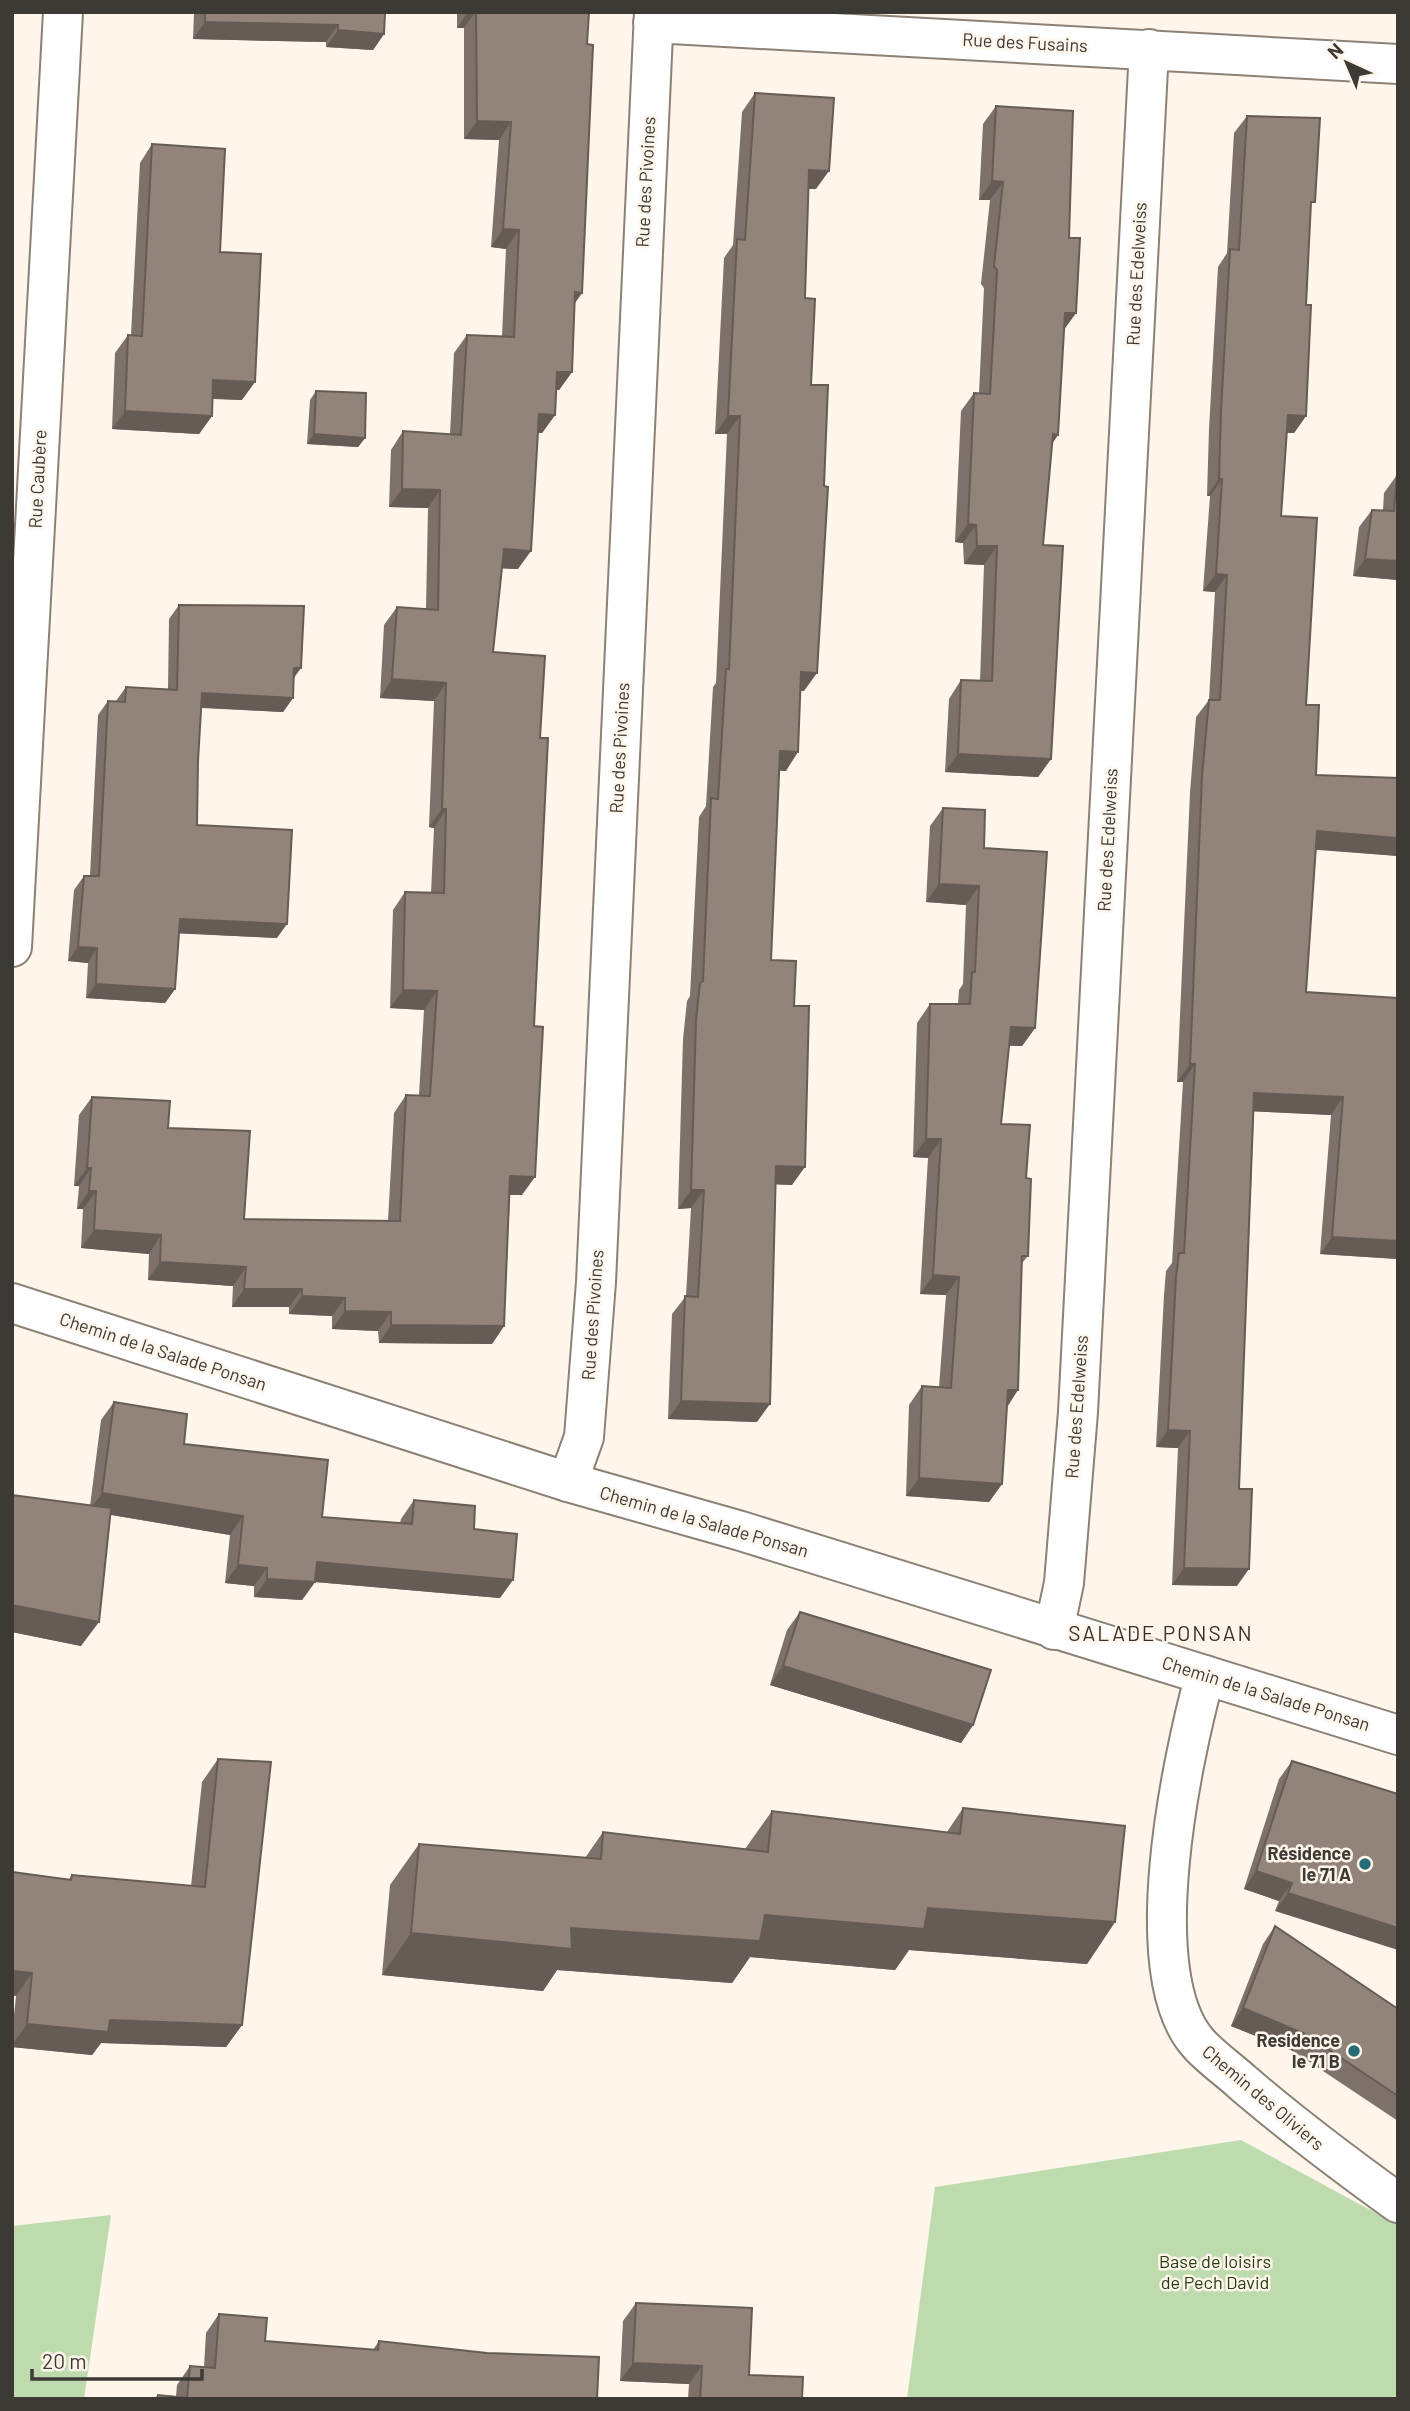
<svg xmlns="http://www.w3.org/2000/svg" width="1410" height="2411" font-family="Barlow,sans-serif">
	<style>
		.green { fill: #bedbae }
		.lines { fill: none; stroke-linecap: round; stroke-linejoin: round }
		.street-casing { stroke: #8b8175; stroke-width: 42 }
		.secondary-casing { stroke: #8b8175; stroke-width: 42 }
		.street { stroke: #fff; stroke-width: 38 }
		.secondary { stroke: #fff; stroke-width: 38 }
		.wall { fill: #7e716a }
		.shaded-wall { fill: #665c56 }
		.building { fill: #92837b; stroke: #665c56; stroke-width: 2 }
		.poi-dot { fill: #246d77; stroke: #fef5eb; stroke-width: 2.5 }
		.labels { text-anchor: middle; stroke-width: 5; stroke-linejoin: round; paint-order: stroke }
		.street-label { font-size: 18px; fill: #3d3934; stroke: #fef5eb }
		.poi-label { font-size: 18px; font-weight: bold; fill: #3d3934; stroke: #fef5eb; text-anchor: end }
		.park-label { font-size: 18px; fill: #264013; stroke: #fef5eb }
		.quarter-label { font-size: 21px; letter-spacing: 2px; fill: #383026; stroke: #fef5eb }
	</style>
	<rect width="100%" height="100%" fill="#fef5eb"/>
	<!-- green -->
	<path class="green" d="M1241,2140L1398,2225V2399H907L935,2187Z
		M111,2215L84,2399H12V2226Z"/>
	<g class="lines">
		<defs>
			<path id="street" d="M653,23L1398,64
				M12,947L63,12
				M568,1482L584,1437L596,1282L654,12
				M1054,1630L1064,1583L1078,1412L1149,49
				M1205,1675C1182,1759 1136,1973 1198,2043C1210,2057 1228,2069 1242,2082C1292,2125 1344,2164 1398,2203"/>
			<path id="secondary" d="M12,1303L568,1482L741,1531L1398,1735"/>
		</defs>
		<!-- street casing -->
		<use href="#street" class="street-casing"/>
		<!-- secondary casing -->
		<use href="#secondary" class="secondary-casing"/>
		<!-- street -->
		<use href="#street" class="street"/>
		<!-- secondary -->
		<use href="#secondary" class="secondary"/>
	</g>
	<!-- wall -->
	<path class="wall" d="M194,12H385L384,34L373,50L326,47V42L193,39Z
		M457,12H589L587,44L582,293L574,304L572,372L559,390H556L555,415L542,433H537L518,569L502,568L493,652L540,738L522,1195H510L504,1326L492,1344L379,1343L378,1331L332,1329V1316L289,1314V1307H232L233,1286L148,1280L149,1254L81,1248L83,1209H77L79,1186H74L79,1115L92,1097L168,1128L244,1219L388,1221L394,1113L406,1095H419L424,1010L390,1008L393,910L405,892L431,893L434,828L429,827L434,701L380,698L384,625L397,607L426,609L428,508L389,507L391,450L403,431L450,434L454,353L467,335L502,336L506,249L491,247L499,140L464,139V28H457Z
		M755,93L816,189H808L805,298L811,385L804,691H801L786,771L779,770L771,960L794,1006L792,1185L776,1184L757,1422L668,1419L672,1314L686,1296L691,1208L678,1209L683,1039L687,1001L690,996L699,817L706,806L713,687L716,683L727,434H715L724,258L733,245L742,112Z
		M996,106L1069,238L1076,313L1064,329L1058,435L1052,443L1043,545L1051,759L1038,777L945,772L949,699L961,680L980,681L984,565L964,564L963,543L955,542L961,411L974,393H979L984,288L981,284L990,200H979L983,124Z
		M1247,116L1311,209L1306,305V416L1294,433H1287L1281,516L1306,705L1316,775L1398,778V856L1316,849L1306,992L1398,1013V1259L1320,1254L1331,1115L1254,1111L1239,1489L1237,1586L1172,1585L1178,1448L1156,1447L1164,1295L1166,1271L1172,1263L1183,1082H1177L1190,793L1196,717L1209,700L1215,592L1203,591L1210,496H1207L1209,429L1218,267L1227,253L1234,133Z
		M152,144L220,252L242,400L212,399V416L199,434L112,429L115,353L128,335H131L140,163Z
		M316,391L365,438L358,447L307,444L310,400Z
		M1397,475H1398V580L1353,576L1359,527L1372,510H1383L1384,493Z
		M179,605L294,678L293,698L283,712L201,708L198,761L197,825L277,938L179,933L175,989L165,1003L86,998L88,963L68,961L74,890L84,876H90L98,715L108,701H116L126,687L168,689L169,619Z
		M943,808L984,848L1035,1028L1022,1046H1009L1001,1124L1026,1178L1028,1256L1022,1263L1007,1407L1002,1484L989,1502L906,1496L909,1405L922,1386L939,1387L946,1295L920,1294L928,1158L913,1157L917,1023L930,1004H958L959,990L963,984L966,905L926,902L930,826Z
		M114,1402L184,1444L322,1517L400,1523L401,1519L414,1500L474,1529L500,1598L315,1582L302,1600L254,1597V1586L225,1583L230,1535L111,1515L81,1646L12,1632V1495L90,1506L101,1420Z
		M800,1612L973,1725L961,1743L770,1685L787,1630Z
		M218,1759L242,2025L226,2047L101,2043L92,2055L12,2047V2035L16,1996L12,1995V1872L69,1879L72,1875L191,1886L202,1782Z
		M1292,1761L1398,1794L1275,1911L1279,1901L1244,1889L1279,1779Z
		M963,1808L1115,1922L1087,1964L909,1950L895,1970L750,1957L732,1983L557,1970L543,1991L382,1975L390,1885L419,1844L585,1858L603,1832L745,1849L772,1811L947,1832Z
		M1275,1926L1398,2009V2121L1293,2051L1231,2026L1263,1944Z
		M636,2303L749,2375L802,2399H688L689,2384L620,2381L623,2321Z
		M219,2314L265,2341L373,2350L379,2341L597,2399H155L158,2395L176,2396L177,2385L190,2366L204,2367L206,2333Z"/>
	<!-- shaded-wall -->
	<path class="shaded-wall" d="M468,12H475L464,28H457Z
		M205,22L338,25L326,42L193,39Z
		M338,30L384,34L373,50L326,47Z
		M477,121L511,122L499,140L464,139Z
		M809,170L829,171L816,189H796Z
		M992,181L1003,182L990,200H979Z
		M503,229L519,230L506,249L491,247Z
		M575,292L582,293L569,311Z
		M1065,313H1076L1063,331Z
		M557,372H572L559,390H545Z
		M213,380L255,382L242,400L200,398Z
		M125,411L212,416L199,434L112,429Z
		M539,414L555,415L542,433L526,432Z
		M1288,415L1306,416L1294,433L1276,432Z
		M728,416H740L727,434H715Z
		M314,434L365,438L358,447L307,444Z
		M1053,434L1058,435L1046,453Z
		M1219,479H1222L1210,496H1207Z
		M402,489L440,490L428,508L389,507Z
		M968,524L976,525L963,543L955,542Z
		M977,546H997L984,565L964,564Z
		M504,549L531,551L518,569L491,568Z
		M1365,559L1398,561V580L1353,576Z
		M1216,574L1227,575L1215,592L1203,591Z
		M294,668H301L291,682Z
		M801,672L817,673L804,691H788Z
		M392,679L446,683L434,701L380,698Z
		M202,693L293,698L283,712L192,707Z
		M780,751L798,752L786,771L767,770Z
		M958,754L1051,759L1038,777L945,772Z
		M442,809H446L434,828L429,827Z
		M1317,831L1398,838V856L1305,849Z
		M939,884L979,886L966,905L926,902Z
		M180,919L287,924L277,938L170,933Z
		M78,947L97,948L88,963L68,961Z
		M96,984L175,989L165,1003L86,998Z
		M403,990L437,991L424,1010L390,1008Z
		M1011,1027L1035,1028L1022,1046L998,1045Z
		M1190,1064H1195L1183,1082H1177Z
		M1254,1093L1343,1097L1331,1115L1242,1111Z
		M926,1139H941L928,1158L913,1157Z
		M776,1166L805,1167L792,1185L764,1184Z
		M87,1168H91L79,1186H74Z
		M510,1176L535,1177L522,1195L498,1194Z
		M691,1190H704L691,1208L678,1209Z
		M89,1191H96L83,1209H77Z
		M94,1230L161,1235L149,1254L81,1248Z
		M1332,1237L1398,1241V1259L1320,1254Z
		M160,1262L246,1267L233,1286L148,1280Z
		M933,1275L959,1277L946,1295L920,1294Z
		M244,1289H302L289,1307H232Z
		M302,1296L345,1298L332,1316L289,1314Z
		M345,1311L391,1312L378,1331L332,1329Z
		M391,1325L504,1326L492,1344L379,1343Z
		M1008,1390H1018L1006,1409Z
		M681,1401L770,1404L757,1422L668,1419Z
		M1168,1430L1190,1431L1178,1448L1156,1447Z
		M919,1478L1002,1484L989,1502L906,1496Z
		M102,1493L243,1516L230,1535L89,1511Z
		M317,1562L513,1580L500,1598L304,1581Z
		M238,1565L267,1568L254,1586L225,1583Z
		M1184,1568L1249,1569L1237,1586L1172,1585Z
		M267,1579L315,1582L302,1600L254,1597Z
		M12,1605L99,1622L81,1646L12,1632Z
		M783,1666L973,1725L961,1743L770,1685Z
		M1256,1871L1292,1883L1279,1901L1244,1889Z
		M1288,1893L1398,1928V1950L1275,1911Z
		M928,1908L1115,1922L1087,1964L909,1950L895,1970L750,1957L732,1983L557,1970L543,1991L382,1975L411,1933L571,1928L765,1915Z
		M12,1971L32,1973L16,1996L12,1995Z
		M1243,2008L1305,2034L1293,2051L1231,2026Z
		M110,2020L242,2025L226,2047L101,2043L92,2055L12,2047V2045L27,2024Z
		M633,2363L702,2366L689,2384L620,2381Z"/>
	<!-- building -->
	<path class="building" d="M205,12H385L384,34L338,30V25L205,22Z
		M476,12H589L587,44L593,45L582,293L575,292L572,372H557L555,415L539,414L531,551L504,549L493,652L545,656L540,738H548L534,1026L543,1027L535,1177L510,1176L504,1326L391,1325V1312L345,1311V1298L302,1296V1289H244L246,1267L160,1262L161,1235L94,1230L96,1191H89L91,1168H87L92,1097L170,1101L168,1128L250,1131L244,1219L400,1221L406,1095L430,1096L437,991L403,990L405,892L444,893L446,809H442L446,683L392,679L397,607L438,610L440,490L402,489L403,431L461,435L467,335L514,337L519,230L503,229L511,122L477,121Z
		M755,93L834,98L829,171L809,170L805,298L815,299L811,385H828L824,486L828,487L817,673L801,672L798,752L780,751L771,960L796,961L794,1006H809L805,1167L776,1166L770,1404L681,1401L685,1296L698,1297L704,1190H691L696,1020L700,983L703,981L711,798L718,799L726,669H729L740,416H728L737,239L745,240Z
		M996,106L1073,111L1069,238H1080L1076,313H1065L1058,435L1053,434L1043,545L1063,546L1051,759L958,754L961,680L992,681L997,546H977L976,525L968,524L974,393L990,394L997,270L994,266L1003,182L992,181Z
		M1247,116L1320,118L1315,202H1311L1306,305H1311L1306,416L1288,415L1281,516L1317,518L1306,705H1319L1316,775L1398,778V838L1317,831L1306,992L1397,998L1398,1241L1332,1237L1343,1097L1254,1093L1239,1489H1252L1249,1569L1184,1568L1190,1431L1168,1430L1176,1277L1179,1253H1184L1195,1064H1190L1202,776L1209,700H1220L1227,575L1216,574L1222,479H1219L1221,411L1230,249L1239,250Z
		M152,144L225,149L220,252L261,254L255,382L213,380L212,416L125,411L128,335L142,336Z
		M316,391L366,393L365,438L314,434Z
		M1397,475H1398V561L1365,559L1372,510L1394,511Z
		M179,605L304,606L301,668H294L293,698L202,693L198,761L197,825L292,830L287,924L180,919L175,989L96,984L97,948L78,947L84,876H99L108,701L125,702L126,687L177,690Z
		M943,808L985,810L984,848L1047,852L1035,1028L1011,1027L1001,1124L1030,1125L1026,1178L1031,1179L1028,1256H1022L1018,1390H1008L1002,1484L919,1478L922,1386L951,1388L959,1277L933,1275L941,1139H926L930,1004H970L972,972H975L979,886L939,884Z
		M114,1402L187,1414L184,1444L328,1460L322,1517L412,1524L414,1500L475,1506L474,1529L517,1534L513,1580L317,1562L315,1582L267,1579V1568L238,1565L243,1516L102,1493Z
		M12,1495L111,1508L99,1622L12,1605Z
		M800,1612L991,1670L973,1725L783,1666Z
		M218,1759L271,1762L242,2025L110,2020L108,2032L27,2024L32,1973L12,1971V1872L71,1880L72,1875L205,1887Z
		M1292,1761L1398,1794V1928L1288,1893L1292,1883L1256,1871Z
		M963,1808L1125,1826L1115,1922L928,1908L924,1929L765,1915L760,1941L571,1928L572,1949L411,1933L419,1844L601,1859L603,1832L768,1852L772,1811L960,1834Z
		M1275,1926L1398,2009V2096L1305,2034L1243,2008Z
		M636,2303L752,2308L749,2375L803,2377L802,2399H700L702,2366L633,2363Z
		M219,2314L267,2318L265,2341L378,2350L379,2341L487,2353L599,2357L597,2399H157L158,2395L187,2398L190,2366L215,2368Z"/>
	<!-- markers -->
	<g class="poi-dot">
		<circle cx="1365" cy="1864" r="7"/>
		<circle cx="1354" cy="2051" r="7"/>
	</g>
	<g class="labels">
		<!-- street labels -->
		<g class="street-label">
			<text transform="translate(1025 43) rotate(3)" y="6">Rue des Fusains</text>
			<text transform="translate(646 182) rotate(-87)" y="6">Rue des Pivoines</text>
			<text transform="translate(1137 274) rotate(-87)" y="6">Rue des Edelweiss</text>
			<text transform="translate(38 479) rotate(-87)" y="6">Rue Caubère</text>
			<text transform="translate(620 748) rotate(-87)" y="6">Rue des Pivoines</text>
			<text transform="translate(1108 840) rotate(-87)" y="6">Rue des Edelweiss</text>
			<text transform="translate(593 1315) rotate(-86)" y="6">Rue des Pivoines</text>
			<text transform="translate(163 1352) rotate(18)" y="6">Chemin de la Salade Ponsan</text>
			<text transform="translate(1077 1407) rotate(-86)" y="6">Rue des Edelweiss</text>
			<text transform="translate(704 1522) rotate(16)" y="6">Chemin de la Salade Ponsan</text>
			<text transform="translate(1266 1694) rotate(17)" y="6">Chemin de la Salade Ponsan</text>
			<text transform="translate(1263 2098) rotate(40)" y="6">Chemin des Oliviers</text>
		</g>
		<!-- poi labels -->
		<g class="poi-label">
			<text x="1351" y="1860">Résidence<tspan x="1351" dy="21">le 71 A</tspan></text>
			<text x="1340" y="2047">Residence<tspan x="1340" dy="21">le 71 B</tspan></text>
		</g>
		<!-- park labels -->
		<g class="park-label">
			<text x="1215" y="2268">Base de loisirs<tspan x="1215" dy="21">de Pech David</tspan></text>
		</g>
		<!-- quarter labels -->
		<g class="quarter-label">
			<text x="1161" y="1641">SALADE PONSAN</text>
		</g>
	</g>
	<!-- border -->
	<rect width="1410" height="2411" fill="none" stroke="#3d3934" stroke-width="28"/>
	<!-- north arrow -->
	<g transform="translate(1347 63) rotate(316)" stroke="#fef5eb" stroke-width="5" paint-order="stroke">
	<path d="M0-5L12 26L0 18L-12 26Z" fill="#3d3934"/>
	<text y="-10" font-size="19" font-weight="bold" text-anchor="middle" fill="#3d3934">N</text>
	</g>
	<!-- scale -->
	<path d="M32 2369v10h170v-10" fill="none" stroke="#3d3934" stroke-width="3.5"/>
	<text x="42" y="2369" font-size="21" fill="#3d3934" stroke="#fef5eb" stroke-width="5" paint-order="stroke">20 m</text>
</svg>
